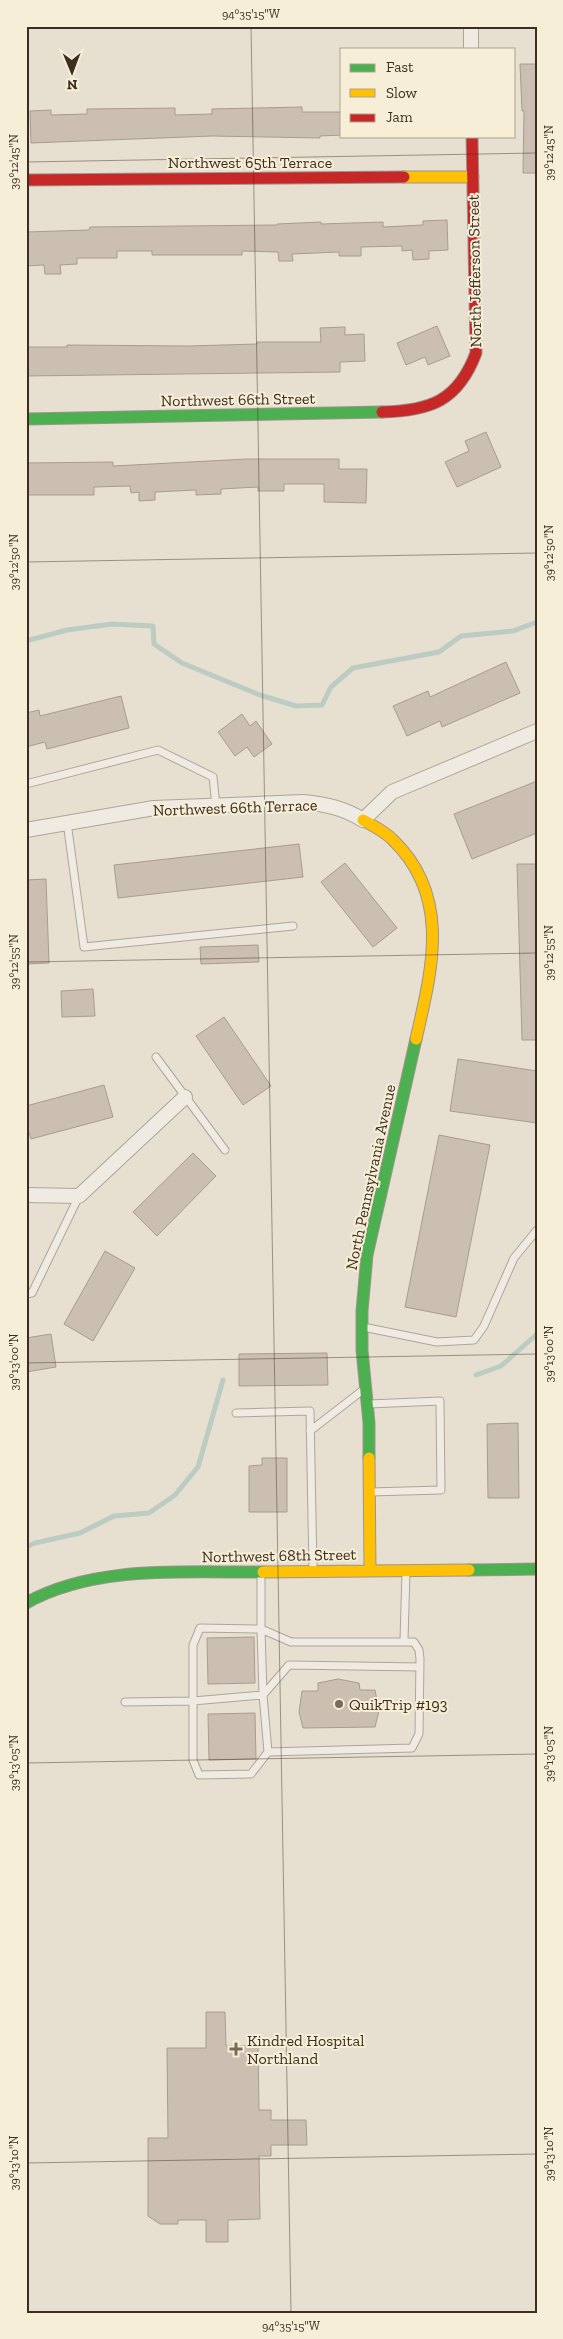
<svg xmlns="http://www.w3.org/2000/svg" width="563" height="2339" font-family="'Zilla Slab',serif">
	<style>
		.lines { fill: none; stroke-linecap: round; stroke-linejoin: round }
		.stream { stroke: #bcccc2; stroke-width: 5 }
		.building { fill: #cbbfb2; stroke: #a89c90 }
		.lane-casing { stroke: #ada599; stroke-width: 9 }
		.street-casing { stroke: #ada599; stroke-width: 16 }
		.fast-casing { stroke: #9c958a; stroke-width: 13 }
		.slow-casing { stroke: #9c958a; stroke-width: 13 }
		.jam-casing { stroke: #9c958a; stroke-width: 13 }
		.lane { stroke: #efebe3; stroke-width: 7 }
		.street { stroke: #efebe3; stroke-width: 14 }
		.fast { stroke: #4caf50; stroke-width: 11 }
		.slow { stroke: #ffc107; stroke-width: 11 }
		.jam { stroke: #c62828; stroke-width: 11 }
		.ticks { fill: none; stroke: #3d2e20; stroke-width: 1; stroke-opacity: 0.45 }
		.poi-dot { fill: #786c5e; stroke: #f7eed8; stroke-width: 2 }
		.labels { text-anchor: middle; stroke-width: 4; stroke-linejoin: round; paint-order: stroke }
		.street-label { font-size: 16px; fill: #3d2e20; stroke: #f7eed8 }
		.poi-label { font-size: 16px; fill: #3d2e20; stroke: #f7eed8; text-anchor: start }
		.neatline { fill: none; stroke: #3d2e20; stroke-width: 2 }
		.ticks-label { font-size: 12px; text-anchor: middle; fill: #3d2e20 }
	</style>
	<rect width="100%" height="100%" fill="#e7e0d1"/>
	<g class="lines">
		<!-- stream -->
		<path class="stream" d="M26,641L67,630L112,624L153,626L154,644L182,663L260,695L296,706L322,705L331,687L353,668L439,652L461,636L513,631L537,622
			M476,1375L501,1366L537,1334
			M26,1547L35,1543L80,1533L114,1516L149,1513L175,1495L198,1467L223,1380"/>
	</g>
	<!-- building -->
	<path class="building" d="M520,64H537V173H523L524,111H522Z
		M302,107V112H342V135L320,136V138L212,136L31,143L30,111L51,110V115L87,114V109L175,108V115L212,114V109Z
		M447,220L448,250L429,251V259L413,260L412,250L402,251V246L361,247V256H339V252L292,254L293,261H279L278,252L242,251V255H152V251H117V258H77V264L60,265L61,274H45L44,265L26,266V232L89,230L90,227L277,225V224L321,222V224L383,222V227L423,225V221Z
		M437,326L450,356L428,365L425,357L406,365L397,343Z
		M345,327V335L364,334L365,361L340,362V372L26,376V347H67V345L188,346L257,344V342H321L320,328Z
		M486,432L501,467L457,487L445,462L469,451L465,441Z
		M247,459H339V469H367L366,503L324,502V484H284V491H258V487L221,489V494L196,495V490L155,492V500L139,501V492L131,493L130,486L94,487V495H26V463L113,462V466Z
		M506,662L520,693L442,727L440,721L407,736L393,706L428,691L430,697Z
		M121,696L129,728L47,749L45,742L26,747V713L39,710L40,716Z
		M242,714L250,726L256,721L272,744L254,757L247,747L235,756L218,732Z
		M537,781V833L472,859L454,814Z
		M299,844L303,877L118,898L114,865Z
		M345,863L397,928L373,947L321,882Z
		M517,864H537V1040H522Z
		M46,879L49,963L26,964V880Z
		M258,945L259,962L201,964L200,947Z
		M93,989L95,1016L62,1017L61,991Z
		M224,1017L271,1086L243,1105L196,1036Z
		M458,1059L537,1071V1123L450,1111Z
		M104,1085L113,1117L31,1139L29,1132L26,1133V1106Z
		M439,1135L490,1145L456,1317L405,1307Z
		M193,1153L216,1176L157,1236L133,1212Z
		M105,1251L135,1268L93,1341L64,1324Z
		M51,1334L56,1367L26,1372V1338Z
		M327,1353L328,1385L239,1386V1354Z
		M518,1423L519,1498H488L487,1424Z
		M262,1458H287V1512H249V1466L262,1465Z
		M254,1637L255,1683L208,1684L207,1638Z
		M338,1679L359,1683L360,1690H375L379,1711L375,1727L303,1728L299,1712L302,1691H318V1683Z
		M255,1713L256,1759L209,1760L208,1714Z
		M206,2012H225L226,2046L258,2045L259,2110H271V2120H306L307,2145H271V2156H259L260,2219L228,2220V2242H206V2220H178V2224H160L148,2216V2138H168L167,2048H206Z"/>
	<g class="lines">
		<defs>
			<path id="lane" d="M26,784L158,750L213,777L216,806
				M67,822L84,947L293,926
				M156,1057L225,1150
				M26,1294L32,1293L79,1196
				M363,1327L437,1342L474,1340L484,1326L514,1258L537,1230
				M369,1404L440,1401L441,1490L370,1492
				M236,1413L310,1411L313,1571
				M310,1431L363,1390
				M261,1574V1629L200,1628L193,1645V1760L199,1775L251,1774L268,1752L412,1748L419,1734L420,1659L419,1650L414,1642H291L261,1629L263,1695L268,1752
				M404,1640L406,1572
				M125,1702L193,1701L263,1695L289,1665L420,1667"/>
			<path id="street" d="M471,49V26
				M26,830L154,808L303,802C325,804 344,808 363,820L392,792L537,731
				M26,1195L79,1196L185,1097"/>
			<path id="fast" d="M26,419L382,412
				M369,1458V1423L362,1350V1311L367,1255L416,1039
				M469,1570L537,1569
				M26,1603C96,1564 186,1573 263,1572"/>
			<path id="slow" d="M404,177H473
				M363,820C373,826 384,831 392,839C452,896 432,969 416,1039
				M369,1458L370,1570
				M263,1572L469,1570"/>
			<path id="jam" d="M26,180L404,177
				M382,412C430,411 458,401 476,353L472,136"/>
		</defs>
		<!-- lane casing -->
		<use href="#lane" class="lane-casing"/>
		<!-- street casing -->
		<use href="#street" class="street-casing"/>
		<!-- fast casing -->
		<use href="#fast" class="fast-casing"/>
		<!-- slow casing -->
		<use href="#slow" class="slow-casing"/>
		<!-- jam casing -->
		<use href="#jam" class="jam-casing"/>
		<!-- lane -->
		<use href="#lane" class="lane"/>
		<!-- street -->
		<use href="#street" class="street"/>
		<!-- fast -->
		<use href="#fast" class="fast"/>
		<!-- slow -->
		<use href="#slow" class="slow"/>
		<!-- jam -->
		<use href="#jam" class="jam"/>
	</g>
	<!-- ticks -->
	<path class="ticks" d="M251,26L291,2313M26,162L537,153M26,562L537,553M26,962L537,953M26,1363L537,1354M26,1763L537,1754M26,2163L537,2154"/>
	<!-- markers -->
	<g class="poi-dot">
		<circle cx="339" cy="1704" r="5"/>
		<path d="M233.5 2041.5h5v5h5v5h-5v5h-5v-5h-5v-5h5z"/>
	</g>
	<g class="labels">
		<!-- street labels -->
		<g class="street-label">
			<text x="250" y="168">Northwest 65th Terrace</text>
			<text transform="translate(474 271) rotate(-91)" y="6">North Jefferson Street</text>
			<text transform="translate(238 399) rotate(-1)" y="6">Northwest 66th Street</text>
			<text transform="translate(235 807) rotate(-2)" y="6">Northwest 66th Terrace</text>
			<text transform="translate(370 1177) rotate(-78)" y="6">North Pennsylvania Avenue</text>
			<text transform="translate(279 1555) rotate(-1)" y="6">Northwest 68th Street</text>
		</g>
		<!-- poi labels -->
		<g class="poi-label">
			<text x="349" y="1710">QuikTrip #193</text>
			<text x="247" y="2046">Kindred Hospital<tspan x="247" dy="18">Northland</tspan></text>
		</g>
	</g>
	<!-- border -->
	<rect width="563" height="2339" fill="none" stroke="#f7eed8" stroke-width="55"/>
	<!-- legend -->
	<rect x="340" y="48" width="175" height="90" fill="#f7eed8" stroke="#ada18e"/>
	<rect x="350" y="64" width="25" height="8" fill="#4caf50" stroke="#ada18e"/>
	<text x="386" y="72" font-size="15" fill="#3d2e20">Fast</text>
	<rect x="350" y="89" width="25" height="8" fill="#ffc107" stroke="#ada18e"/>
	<text x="386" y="98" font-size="15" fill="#3d2e20">Slow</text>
	<rect x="350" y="114" width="25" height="8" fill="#c62828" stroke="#ada18e"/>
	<text x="386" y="122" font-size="15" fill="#3d2e20">Jam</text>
	<!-- north arrow -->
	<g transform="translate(72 72) rotate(179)" stroke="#f7eed8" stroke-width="4" paint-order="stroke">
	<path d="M0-4L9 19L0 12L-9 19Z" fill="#3d2e20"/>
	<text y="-8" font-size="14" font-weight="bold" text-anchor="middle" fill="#3d2e20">N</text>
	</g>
	<rect x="28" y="28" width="508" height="2284" class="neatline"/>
	<g class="ticks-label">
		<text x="251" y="18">94°35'15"W</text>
		<text transform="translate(549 153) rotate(-90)" y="4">39°12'45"N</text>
		<text transform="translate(14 162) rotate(-90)" y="4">39°12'45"N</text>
		<text transform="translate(549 553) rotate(-90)" y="4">39°12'50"N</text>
		<text transform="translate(14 562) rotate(-90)" y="4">39°12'50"N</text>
		<text transform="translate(549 953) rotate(-90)" y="4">39°12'55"N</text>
		<text transform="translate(14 962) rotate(-90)" y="4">39°12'55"N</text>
		<text transform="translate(549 1354) rotate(-90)" y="4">39°13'00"N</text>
		<text transform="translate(14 1362) rotate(-90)" y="4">39°13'00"N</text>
		<text transform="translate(549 1754) rotate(-90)" y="4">39°13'05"N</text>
		<text transform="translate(14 1763) rotate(-90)" y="4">39°13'05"N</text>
		<text transform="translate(549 2154) rotate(-90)" y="4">39°13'10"N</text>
		<text transform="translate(14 2163) rotate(-90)" y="4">39°13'10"N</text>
		<text x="291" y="2330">94°35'15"W</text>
	</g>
</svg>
